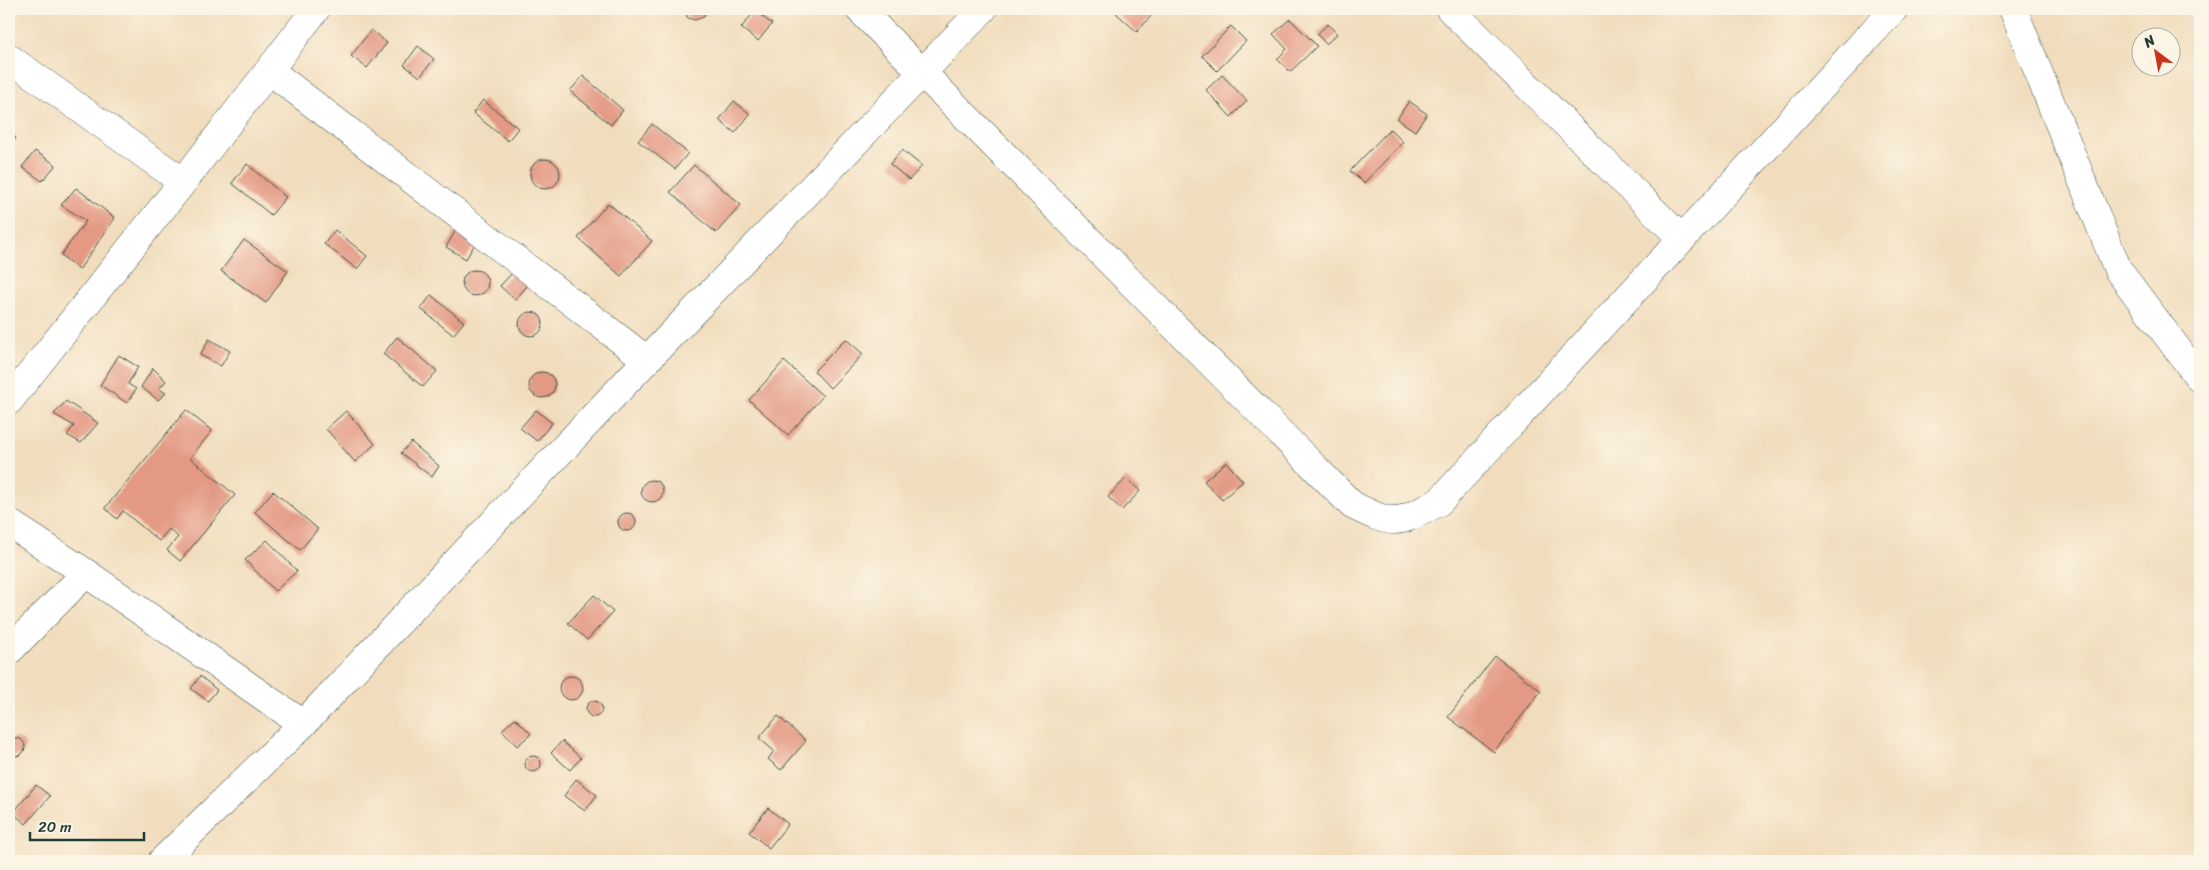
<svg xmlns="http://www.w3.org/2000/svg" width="2209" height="870" font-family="Sriracha,sans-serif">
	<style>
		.building { fill: #e39983 }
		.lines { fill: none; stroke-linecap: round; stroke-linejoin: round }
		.minor-casing { stroke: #3e5549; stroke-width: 29 }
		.minor { stroke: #fff; stroke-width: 28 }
	</style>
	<rect width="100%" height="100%" fill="#fcf5e5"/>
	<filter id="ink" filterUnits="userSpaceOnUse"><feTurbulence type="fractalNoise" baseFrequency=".02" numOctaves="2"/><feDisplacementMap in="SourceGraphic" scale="10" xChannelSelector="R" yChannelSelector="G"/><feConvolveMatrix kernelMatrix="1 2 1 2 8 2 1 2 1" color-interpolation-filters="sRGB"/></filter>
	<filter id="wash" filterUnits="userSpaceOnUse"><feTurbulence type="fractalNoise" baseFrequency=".0096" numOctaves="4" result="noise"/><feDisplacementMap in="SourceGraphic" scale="20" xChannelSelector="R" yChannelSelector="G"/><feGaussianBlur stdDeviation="1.12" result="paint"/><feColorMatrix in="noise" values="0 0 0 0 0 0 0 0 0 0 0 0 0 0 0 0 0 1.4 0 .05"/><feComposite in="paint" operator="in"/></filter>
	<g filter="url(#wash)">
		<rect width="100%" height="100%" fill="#f1ddbd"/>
		<g id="blocks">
			<!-- building -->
			<path class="building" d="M683,9H707V11L703,17L695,20L688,18Z
				M1120,9H1143L1151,16L1137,32L1116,13Z
				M755,11L772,24L758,41L741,28Z
				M1290,19L1317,46L1290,72L1277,59L1287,49L1273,34Z
				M1328,24L1337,34L1326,44L1317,34Z
				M1231,26L1246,41L1217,71L1202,56Z
				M371,30L387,43L367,68L351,56Z
				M418,46L434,59L420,77L404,65Z
				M1222,75L1247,101L1231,117L1206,90Z
				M583,76L623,110L611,125L570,91Z
				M483,100L518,128L508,141L473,113Z
				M734,101L750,114L735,133L719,120Z
				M1409,101L1427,114L1415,131L1397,119Z
				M652,124L688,153L675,169L638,141Z
				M1390,129L1403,142L1364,183L1350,171Z
				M9,132L16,138L9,147Z
				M902,150L922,166L909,180L890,164Z
				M35,151L56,165L42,181L22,167Z
				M530 174a15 15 0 1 1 30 0a15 15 0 1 1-30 0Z
				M247,164L286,197L271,215L232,183Z
				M694,165L741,205L716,233L670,192Z
				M76,188L115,218L79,270L61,255L86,221L61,205Z
				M608,203L652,241L621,276L578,238Z
				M335,230L367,256L357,269L324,244Z
				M456,230L476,242L466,259L446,247Z
				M244,240L288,271L266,303L221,271Z
				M462 283a13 13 0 1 1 26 0a13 13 0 1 1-26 0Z
				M514,271L528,285L515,300L500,286Z
				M431,295L464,322L453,335L421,309Z
				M519 324a12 12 0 1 1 24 0a12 12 0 1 1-24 0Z
				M397,337L437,371L423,387L383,354Z
				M209,339L230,351L221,366L200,355Z
				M846,339L863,354L830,388L814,371Z
				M119,355L138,367L128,384L136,389L127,403L100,385Z
				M784,361L823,396L788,435L749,400Z
				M153,368L166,381L159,389L166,393L158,400L141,387Z
				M529 385a13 13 0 1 1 26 0a13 13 0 1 1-26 0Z
				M66,401L98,423L81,443L67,435L74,426L54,414Z
				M186,410L212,431L190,458L235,495L180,561L167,550L178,537L169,529L159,541L123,511L117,519L105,508Z
				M536,410L552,423L537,441L520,428Z
				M346,411L375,444L355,462L326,429Z
				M411,442L439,466L432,477L401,453Z
				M1226,462L1243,481L1222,500L1204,481Z
				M1126,478L1140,491L1122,510L1108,497Z
				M641 491a11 11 0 1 1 22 0a11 11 0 1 1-22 0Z
				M273,491L318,529L300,550L255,512Z
				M618 522a9 9 0 1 1 18 0a9 9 0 1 1-18 0Z
				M267,540L297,571L275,591L245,560Z
				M594,595L613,612L587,640L568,623Z
				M1495,656L1541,691L1494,752L1448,717Z
				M200,676L217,690L208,701L191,689Z
				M559 688a12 12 0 1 1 24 0a12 12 0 1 1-24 0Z
				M586 709a8 8 0 1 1 16 0a8 8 0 1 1-16 0Z
				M778,716L806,741L781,770L768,759L774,751L759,738Z
				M515,718L531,734L517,746L502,730Z
				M7 747a9 9 0 1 1 18 0a9 9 0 1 1-18 0Z
				M562,741L581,758L570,770L551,753Z
				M525 764a8 8 0 1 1 16 0a8 8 0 1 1-16 0Z
				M576,779L597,795L585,811L564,796Z
				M36,785L50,796L26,824L13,813Z
				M768,808L788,824L769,848L749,832Z"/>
		</g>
	</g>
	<g filter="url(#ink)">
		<use href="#blocks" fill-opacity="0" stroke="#3e5549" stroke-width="1"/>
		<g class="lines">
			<defs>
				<path id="minor" d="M859,9L1352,505C1396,527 1397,524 1439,502L1894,9
					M1450,9L1682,239
					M2013,9L2118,270L2200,379
					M9,58L183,182
					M269,70L647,360
					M9,401L183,182L316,9
					M9,523L86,573L303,724
					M9,651L86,573
					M162,861L303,724L647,360L983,9"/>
			</defs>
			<!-- minor casing -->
			<use href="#minor" class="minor-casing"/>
			<!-- minor -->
			<use href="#minor" class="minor"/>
		</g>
	</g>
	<!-- margin -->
	<rect width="2209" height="870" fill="none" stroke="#fcf5e5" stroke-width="30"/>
	<!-- north arrow -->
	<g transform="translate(2156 52) rotate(328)"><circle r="24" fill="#fcf5e5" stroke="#a4ab9e"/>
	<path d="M0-4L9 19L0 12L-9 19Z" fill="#c8321e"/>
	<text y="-8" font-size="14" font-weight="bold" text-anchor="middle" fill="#1f3d34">N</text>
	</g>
	<!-- scale -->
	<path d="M30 832v8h114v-8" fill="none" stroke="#1f3d34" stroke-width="2.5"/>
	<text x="38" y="832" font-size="15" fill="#1f3d34" stroke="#fcf5e5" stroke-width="4" paint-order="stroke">20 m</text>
</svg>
